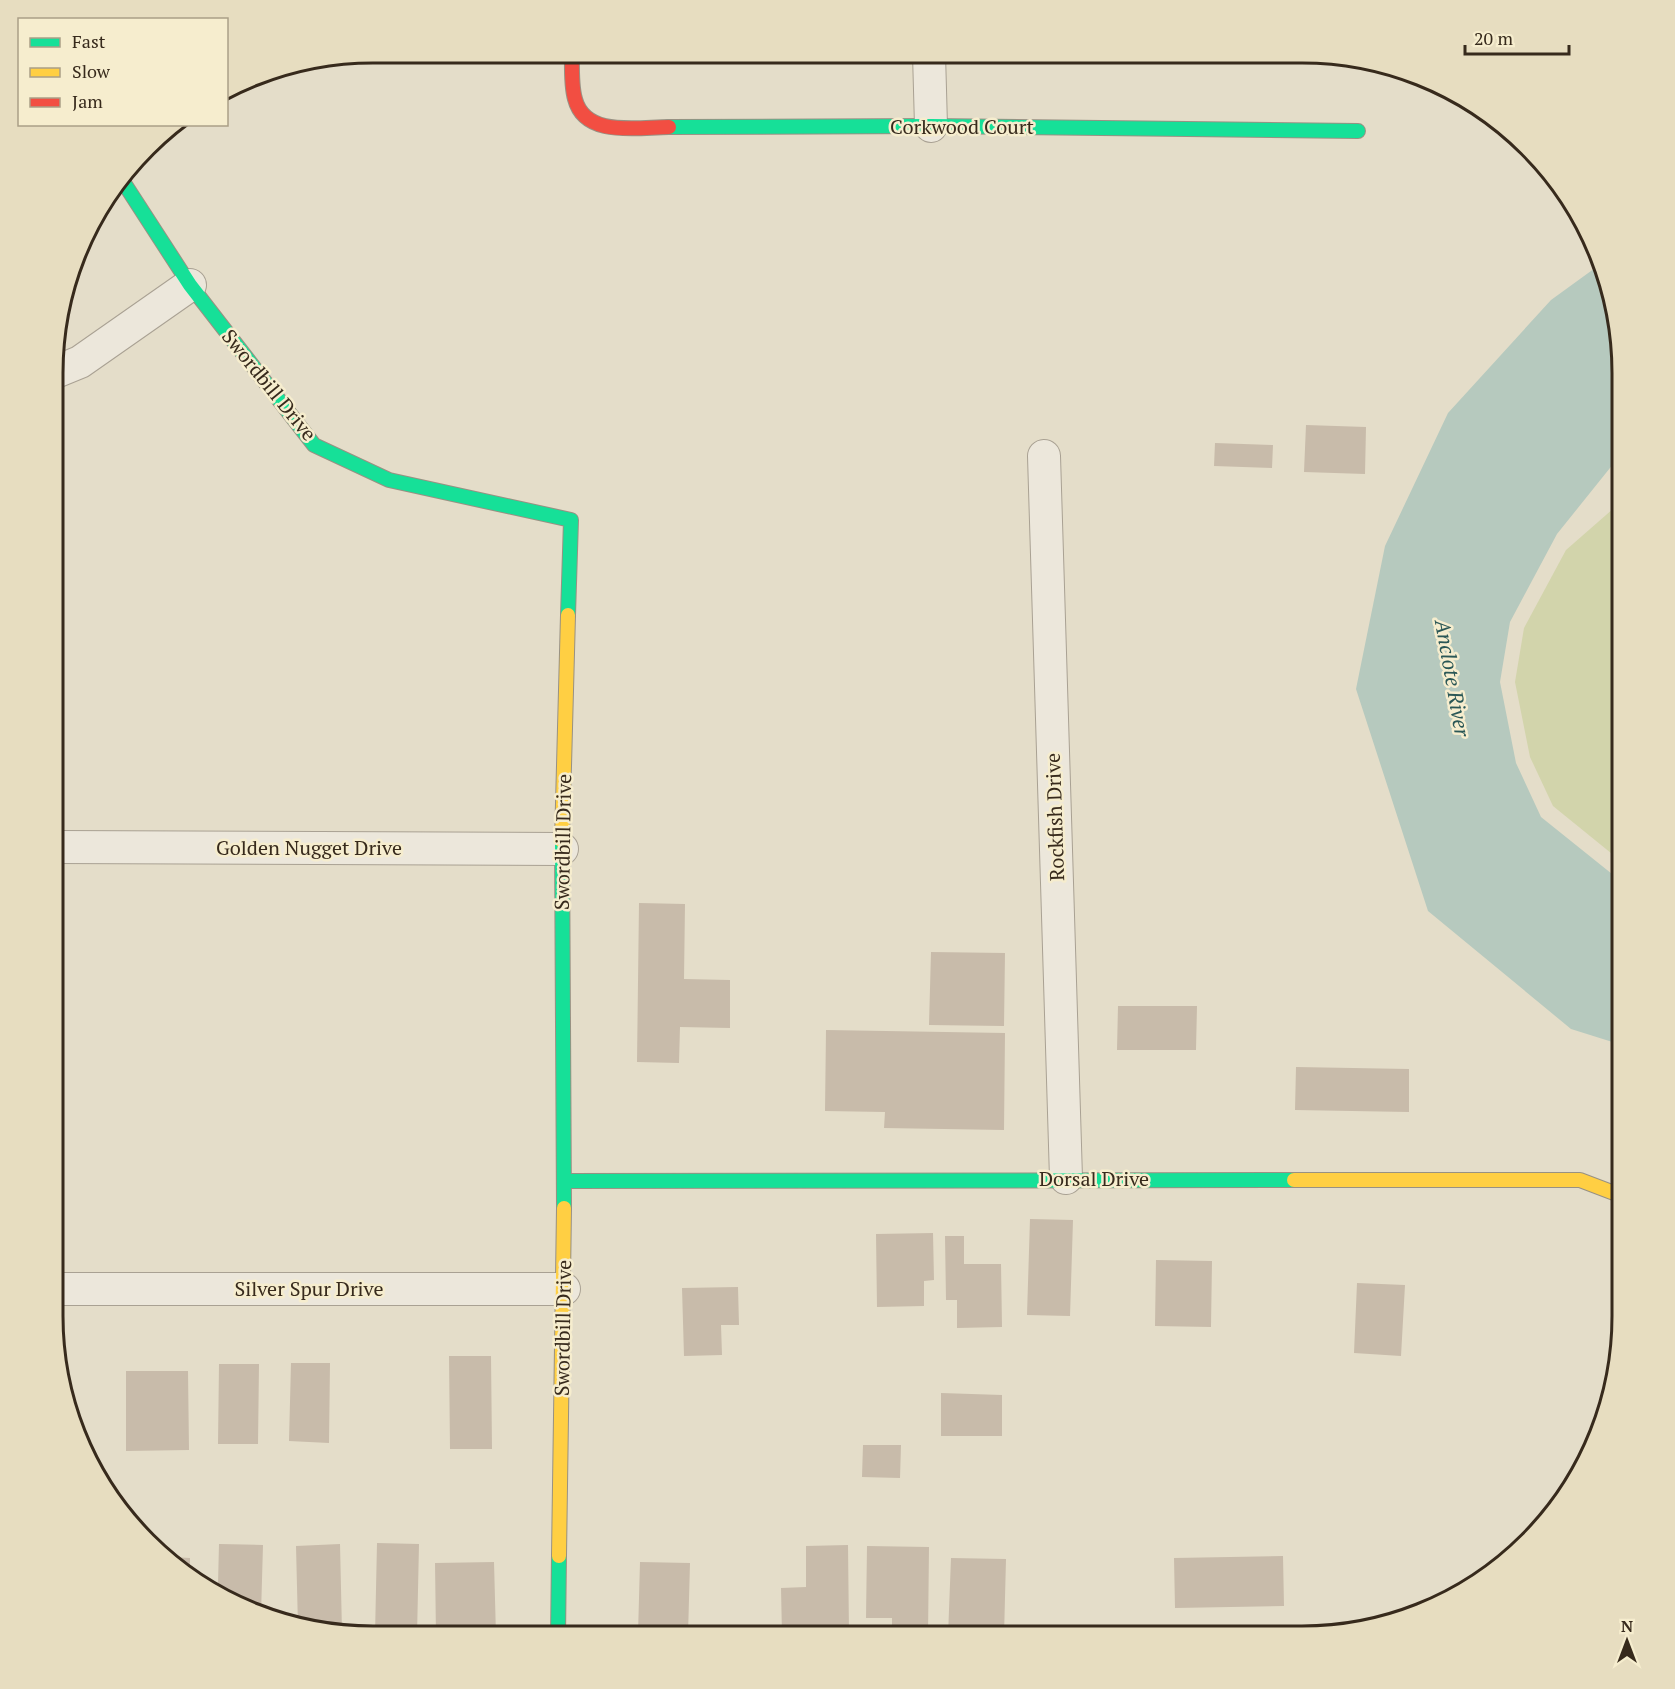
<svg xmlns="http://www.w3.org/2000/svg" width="1675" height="1689" font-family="'PT Serif',serif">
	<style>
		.green { fill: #d2d4ab }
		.water { fill: #b6c9be }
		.building { fill: #c8bbaa }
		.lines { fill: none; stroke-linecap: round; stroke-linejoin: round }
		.street-casing { stroke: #a9a193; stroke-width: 34 }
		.fast-casing { stroke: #989183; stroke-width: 16 }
		.slow-casing { stroke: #989183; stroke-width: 16 }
		.jam-casing { stroke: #989183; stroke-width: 16 }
		.street { stroke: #ece7db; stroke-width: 32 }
		.fast { stroke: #16e098; stroke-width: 14 }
		.slow { stroke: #ffcf43; stroke-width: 14 }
		.jam { stroke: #f24e42; stroke-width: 14 }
		.labels { text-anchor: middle; stroke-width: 5; stroke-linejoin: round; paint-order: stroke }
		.street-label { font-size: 20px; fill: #372a1c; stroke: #f6edce }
		.water-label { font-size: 21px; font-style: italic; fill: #2a5756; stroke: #f6edce }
		.rim { fill: none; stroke: #372a1c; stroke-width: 3 }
	</style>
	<rect width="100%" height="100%" fill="#e4ddc9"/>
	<!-- green -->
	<path class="green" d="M1622,501V862L1553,806L1530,757L1515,682L1524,628L1566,550Z"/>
	<!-- water -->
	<path class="water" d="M1602,263L1622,352V453L1557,534L1510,622L1500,682L1516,763L1541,817L1622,882V1045L1571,1029L1428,911L1356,689L1385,546L1448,413L1551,300Z"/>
	<!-- building -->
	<path class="building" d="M1306,425L1366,427L1365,474L1304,472Z
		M1215,443L1273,445L1272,468L1214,466Z
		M639,903L685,904L684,979L730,980V1028L680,1027L679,1063L637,1062Z
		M931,952L1005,953L1004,1026L929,1025Z
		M1118,1006H1197L1196,1050H1117Z
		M826,1030L1005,1033L1004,1130L884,1128L885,1112L825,1111Z
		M1296,1067L1409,1069V1112L1295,1110Z
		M1030,1219L1073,1220L1070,1316L1027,1315Z
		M933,1233L934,1280L924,1281V1306L877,1307L876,1234Z
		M945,1236H964V1264H1001L1002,1327L957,1328V1300H946Z
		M1156,1260L1212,1261L1211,1327L1155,1326Z
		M1357,1283L1405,1285L1401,1356L1354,1353Z
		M738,1287L739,1325H721L722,1355L684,1356L682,1288Z
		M449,1356H491L492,1449H450Z
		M291,1363H330L329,1443L289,1441Z
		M219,1364H259L258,1444H218Z
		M126,1371H188L189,1450L126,1451Z
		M941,1393L1002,1395V1436H941Z
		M863,1445H901L900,1478L862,1477Z
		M377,1543L419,1544L417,1636L375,1635Z
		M219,1544L263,1545L261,1614L210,1591V1584H218Z
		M340,1544L342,1632L298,1627L296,1546Z
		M848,1545L849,1634L782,1635L781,1588L806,1587V1546Z
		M867,1546L929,1547L928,1636H892V1618H866Z
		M1283,1556L1284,1606L1175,1608L1174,1558Z
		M171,1557L190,1558V1573Z
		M951,1558L1006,1559L1004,1636H948Z
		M494,1562L496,1636H436L435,1563Z
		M640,1562L690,1563L688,1635L638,1634Z"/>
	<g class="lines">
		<defs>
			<path id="street" d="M929,54L931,126
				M58,371L80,362L190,285
				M1044,456L1066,1178
				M56,847L562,849
				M53,1289H564"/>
			<path id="fast" d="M669,127L931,126L1358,131
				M122,180L190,285L314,445L389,480L571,520L568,615
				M562,841L564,1208
				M564,1181L1294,1180
				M558,1636L559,1556"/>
			<path id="slow" d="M562,841L568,615
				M1294,1180H1580L1622,1196
				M559,1556L564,1208"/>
			<path id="jam" d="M572,53C572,68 571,85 575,99C585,138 638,127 669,127"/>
		</defs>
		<!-- street casing -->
		<use href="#street" class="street-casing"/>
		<!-- fast casing -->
		<use href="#fast" class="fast-casing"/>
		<!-- slow casing -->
		<use href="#slow" class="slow-casing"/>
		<!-- jam casing -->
		<use href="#jam" class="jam-casing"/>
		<!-- street -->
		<use href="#street" class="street"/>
		<!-- fast -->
		<use href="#fast" class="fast"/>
		<!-- slow -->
		<use href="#slow" class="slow"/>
		<!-- jam -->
		<use href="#jam" class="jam"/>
	</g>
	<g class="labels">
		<!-- street labels -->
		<g class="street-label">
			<text x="962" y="134">Corkwood Court</text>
			<text transform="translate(269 385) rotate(51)" y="7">Swordbill Drive</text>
			<text transform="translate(1055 817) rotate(-92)" y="7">Rockfish Drive</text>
			<text transform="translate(563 842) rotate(-89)" y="7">Swordbill Drive</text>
			<text x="309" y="855">Golden Nugget Drive</text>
			<text x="1094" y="1186">Dorsal Drive</text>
			<text x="309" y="1296">Silver Spur Drive</text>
			<text transform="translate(563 1328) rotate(-89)" y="7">Swordbill Drive</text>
		</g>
		<!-- water labels -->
		<g class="water-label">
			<text transform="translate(1452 678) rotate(80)" y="7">Anclote River</text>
		</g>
	</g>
	<!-- crop -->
	<path d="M0 0H1675V1689H0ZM373 63H1302A310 310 0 0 1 1612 373V1316A310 310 0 0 1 1302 1626H373A310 310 0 0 1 63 1316V373A310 310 0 0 1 373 63Z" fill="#e7ddc0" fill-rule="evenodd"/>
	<path class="rim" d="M373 63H1302A310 310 0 0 1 1612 373V1316A310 310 0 0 1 1302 1626H373A310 310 0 0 1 63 1316V373A310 310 0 0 1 373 63Z"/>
	<!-- legend -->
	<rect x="18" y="18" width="210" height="108" fill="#f6edce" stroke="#aa9f87" stroke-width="1.5"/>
	<rect x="30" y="38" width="30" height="9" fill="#16e098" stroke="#aa9f87" stroke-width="1.5"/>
	<text x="72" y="48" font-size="18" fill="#372a1c">Fast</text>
	<rect x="30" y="68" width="30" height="9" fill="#ffcf43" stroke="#aa9f87" stroke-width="1.5"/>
	<text x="72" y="78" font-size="18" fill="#372a1c">Slow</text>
	<rect x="30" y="98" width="30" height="9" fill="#f24e42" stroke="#aa9f87" stroke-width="1.5"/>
	<text x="72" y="108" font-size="18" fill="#372a1c">Jam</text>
	<!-- north arrow -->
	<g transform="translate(1627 1641)" stroke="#f6edce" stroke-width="4.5" paint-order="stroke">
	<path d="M0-4.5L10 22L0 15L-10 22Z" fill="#372a1c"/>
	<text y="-9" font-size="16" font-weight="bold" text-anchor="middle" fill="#372a1c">N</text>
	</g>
	<!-- scale -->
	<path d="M1465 45v9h104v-9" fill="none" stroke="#372a1c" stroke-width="3"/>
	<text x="1474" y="45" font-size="18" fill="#372a1c" stroke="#f6edce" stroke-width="4.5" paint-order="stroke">20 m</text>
</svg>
